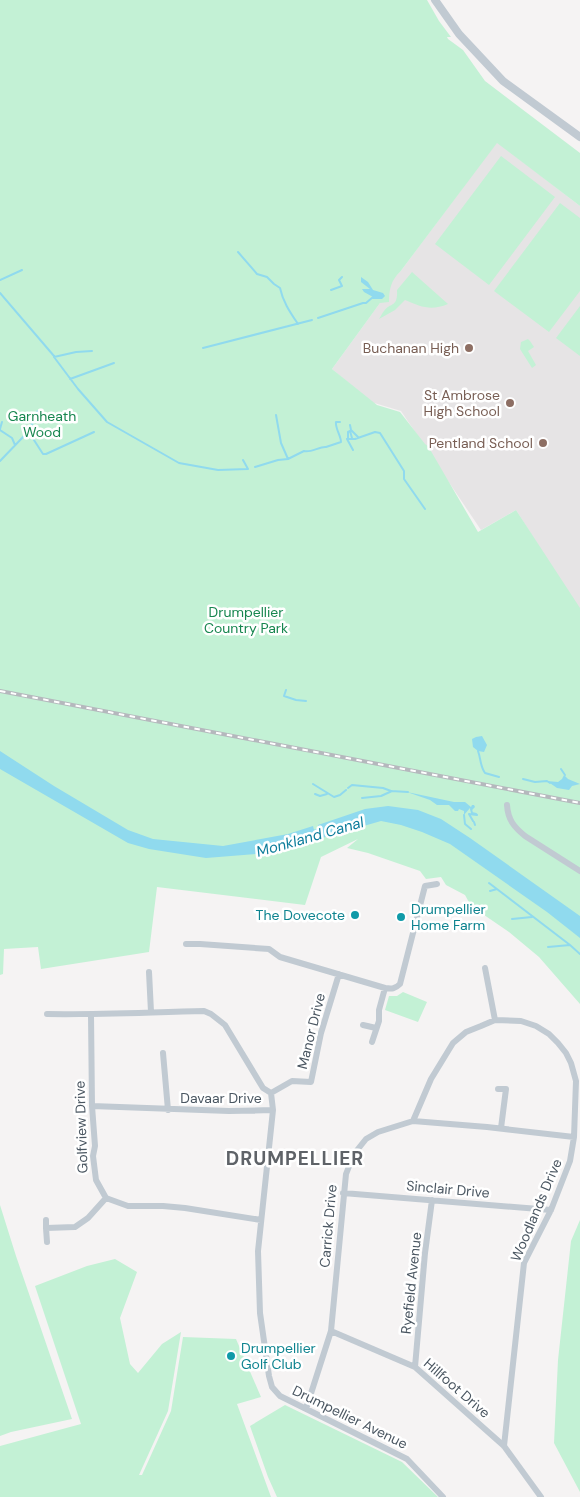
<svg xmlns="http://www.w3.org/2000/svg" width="580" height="1497" font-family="'DM Sans',sans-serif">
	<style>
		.education { fill: #e6e4e5 }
		.green { fill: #c3f1d5 }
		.water { fill: #90daee }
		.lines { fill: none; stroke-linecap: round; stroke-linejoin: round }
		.stream { stroke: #90daee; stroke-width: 2 }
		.canal { stroke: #90daee; stroke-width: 8 }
		.minor { stroke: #c1cad2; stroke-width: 6 }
		.tertiary { stroke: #c1cad2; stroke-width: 8 }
		.rail-casing { stroke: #b5b8bd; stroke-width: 4 }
		.rail { stroke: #fff; stroke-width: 2; stroke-dasharray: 5.5; stroke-linecap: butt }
		.education-dot { fill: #8d6e63; stroke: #fff; stroke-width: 2 }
		.culture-dot { fill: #0f9aa8; stroke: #fff; stroke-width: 2 }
		.labels { text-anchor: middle; stroke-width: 5; stroke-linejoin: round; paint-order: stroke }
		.education-label { font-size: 14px; fill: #785e54; stroke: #fff; text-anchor: end }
		.park-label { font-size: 14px; fill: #17864f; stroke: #fff }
		.culture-label { font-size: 14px; fill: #0d838f; stroke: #fff; text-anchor: start }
		.street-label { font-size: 14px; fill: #4a5661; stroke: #fff }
		.water-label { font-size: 15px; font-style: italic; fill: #0c7c9b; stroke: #fff }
		.district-label { font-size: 19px; font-weight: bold; letter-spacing: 1px; fill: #5f6368; stroke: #fff }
	</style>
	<rect width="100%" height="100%" fill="#f5f3f3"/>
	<!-- education -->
	<path class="education" d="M497,142L580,206V611L516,510L481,530L401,411L371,402L332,369L385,296L394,277L400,272Z"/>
	<!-- green -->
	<path class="green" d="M0,0H427L439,21L451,37H447L448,39L463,50L485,81L580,153V206L497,143L400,272C391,280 389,290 389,302L380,303L332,369L377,405L400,412L425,444L428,446L478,532L516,510L580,608V1004L539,957L509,932L471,906L465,895L446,885L441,877L426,879L420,871L368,853L347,848L358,839L321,857L305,905L157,887L149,952L41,969L38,947L4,949L3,974L0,975Z
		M501,156L555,197L489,285L435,244Z
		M560,203L580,218V291L549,332L494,291Z
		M412,272L448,304C431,311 421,307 405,300L395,310L379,319C381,316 382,313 384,311C390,302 398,308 397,290Z
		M580,306V356L556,338Z
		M528,339L530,341L534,347L528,351L536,365L532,368L520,349L521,342Z
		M403,992L427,1002L418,1022L385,1010L389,996H397Z
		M0,1205L16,1256L72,1419L11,1432L0,1436Z
		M580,1220V1492L554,1443L558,1360L571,1241Z
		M115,1259L137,1272L120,1318L130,1364L138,1373L162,1344L181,1332L168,1411L139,1475H142L171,1411L183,1337L236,1339L261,1397L237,1404L271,1497H0V1446L81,1424L35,1286L87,1266Z
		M285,1405L402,1462L438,1497H277L268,1477L250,1426Z"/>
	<!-- water -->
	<path class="water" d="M361,277L368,282L373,290L383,293L385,296L382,299H372L373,297L364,292L362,289H370L361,282Z
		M482,736L487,745L484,752L478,751L473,747L472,739L476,737Z
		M0,751L54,786L128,830L153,839L223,846L288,834L313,826L316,837L309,842L299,847L267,853L206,858L149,849L128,843L0,769Z
		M564,775L568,779L580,784L572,786L569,790L557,788L547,781L558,782L562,779Z
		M407,792L454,802H465L471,807L472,805H474L475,807L472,810L470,808L464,815V811L459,809L458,811H455L449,805H437L430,800Z
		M388,806L418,810L441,819L470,838L580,916V938L547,912L450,844L422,832L401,825L381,821L322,838L318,825L365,809Z"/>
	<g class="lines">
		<!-- stream -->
		<path class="stream" d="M238,252L257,274L267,277L274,284L280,288C283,302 290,312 298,324
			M0,280L22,270
			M331,290L342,286L339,280L342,277
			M0,293L54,356
			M318,318L363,303H366L373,297
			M203,348L312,320
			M92,351L76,352L54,357L78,389L107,422L179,463L218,470L248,469L243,460
			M70,379L114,363
			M276,415L281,443L288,459
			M350,425L351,430L358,437
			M0,429L2,422
			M0,430L12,438L15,445
			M24,436L34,421L32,417L38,411
			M348,439V432L350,431L352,438
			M326,447L341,442C341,436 335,428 336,422H340
			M353,450L347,439H355L375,432L380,433L404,471V479L425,509
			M0,461L24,436L32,437L43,454H46L94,432
			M255,467L278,460L288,459L304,451C310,453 319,447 325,447
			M286,690L284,696L296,700L306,701
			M478,751C481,759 480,766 485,773L499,777
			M561,769L565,775
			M523,779L535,782L547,781L550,783
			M313,784L334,797L340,795L346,790
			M348,788L352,785L383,788L391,791L408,792
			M315,794L320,796L327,794
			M362,798L381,796L392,791
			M471,809L472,813L476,814L477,815L469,814L473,821
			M464,815L465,824L471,829
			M474,822L475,825
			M489,883L570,945L580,954
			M490,891L497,889
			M512,919L532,917
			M548,947L570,945"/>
		<!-- canal -->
		<path class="canal" d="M305,836L330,830"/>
		<!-- minor -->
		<path class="minor" d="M507,805C508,820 514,827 525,836L580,871
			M186,944H200L269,949L280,957L385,988L379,1010V1021L372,1042
			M485,968L495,1020
			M149,972L151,1012
			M385,988C392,989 395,989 400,984L425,886L437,884
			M47,1014C99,1015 152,1012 204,1011L211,1014L225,1025L263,1088L271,1093L273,1110L258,1251L260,1313L269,1376L272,1387L280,1396L407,1459L443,1497
			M91,1015L92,1106L95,1146L93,1156L96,1180L106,1198L128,1206H163L185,1208L261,1220
			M363,1025L376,1028
			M163,1053L168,1110
			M498,1089H506L501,1128
			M271,1093L292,1081L311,1082L321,1033L339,974
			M92,1106L229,1111L273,1110
			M413,1121L431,1079L453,1043L466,1032L481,1026L495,1020L521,1021L536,1026L549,1034L558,1043L566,1053L571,1063L576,1081L574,1137L570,1161L551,1210L524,1263L504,1446
			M343,1193L551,1210
			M46,1220V1228L75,1227L88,1218L106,1198
			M46,1228L47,1242
			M331,1331L415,1367L504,1446L541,1497
			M415,1367L425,1253L432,1200
			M306,1409L331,1331L346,1174L354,1154L366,1139L378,1132L413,1121L487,1127L574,1137"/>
		<!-- tertiary -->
		<path class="tertiary" d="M435,0L459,34L503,81L580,137"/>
		<defs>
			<path id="rail" d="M0,691L580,803"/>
		</defs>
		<!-- rail casing -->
		<use href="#rail" class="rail-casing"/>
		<!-- rail -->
		<use href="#rail" class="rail"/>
	</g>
	<!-- markers -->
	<g class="education-dot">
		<circle cx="469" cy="348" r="5"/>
		<circle cx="510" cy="403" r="5"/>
		<circle cx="543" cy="443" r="5"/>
	</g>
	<g class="culture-dot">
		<circle cx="355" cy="915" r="5"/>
		<circle cx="401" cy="917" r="5"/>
		<circle cx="231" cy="1356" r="5"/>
	</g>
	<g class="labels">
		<!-- education labels -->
		<g class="education-label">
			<text x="459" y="353">Buchanan High</text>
			<text x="500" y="400">St Ambrose<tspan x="500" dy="16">High School</tspan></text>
			<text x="533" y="448">Pentland School</text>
		</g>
		<!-- park labels -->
		<g class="park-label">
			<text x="42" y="421">Garnheath<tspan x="42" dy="16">Wood</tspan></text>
			<text x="246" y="617">Drumpellier<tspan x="246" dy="16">Country Park</tspan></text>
		</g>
		<!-- culture labels -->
		<g class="culture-label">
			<text x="411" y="914">Drumpellier<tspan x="411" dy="16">Home Farm</tspan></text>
			<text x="345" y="920" text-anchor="end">The Dovecote</text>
			<text x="241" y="1353">Drumpellier<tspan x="241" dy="16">Golf Club</tspan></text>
		</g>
		<!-- street labels -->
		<g class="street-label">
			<text transform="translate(311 1031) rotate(-76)" y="5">Manor Drive</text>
			<text x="221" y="1103">Davaar Drive</text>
			<text transform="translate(81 1127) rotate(-92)" y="5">Golfview Drive</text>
			<text transform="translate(448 1189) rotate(5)" y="5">Sinclair Drive</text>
			<text transform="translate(536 1210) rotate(-67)" y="5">Woodlands Drive</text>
			<text transform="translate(328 1226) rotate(-85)" y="5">Carrick Drive</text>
			<text transform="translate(411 1283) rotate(-84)" y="5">Ryefield Avenue</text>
			<text transform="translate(457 1388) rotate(41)" y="5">Hillfoot Drive</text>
			<text transform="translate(350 1417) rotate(26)" y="5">Drumpellier Avenue</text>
		</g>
		<!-- water labels -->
		<g class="water-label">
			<text transform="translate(310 837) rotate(-16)" y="5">Monkland Canal</text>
		</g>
		<!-- district labels -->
		<g class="district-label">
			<text x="295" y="1165">DRUMPELLIER</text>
		</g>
	</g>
</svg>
